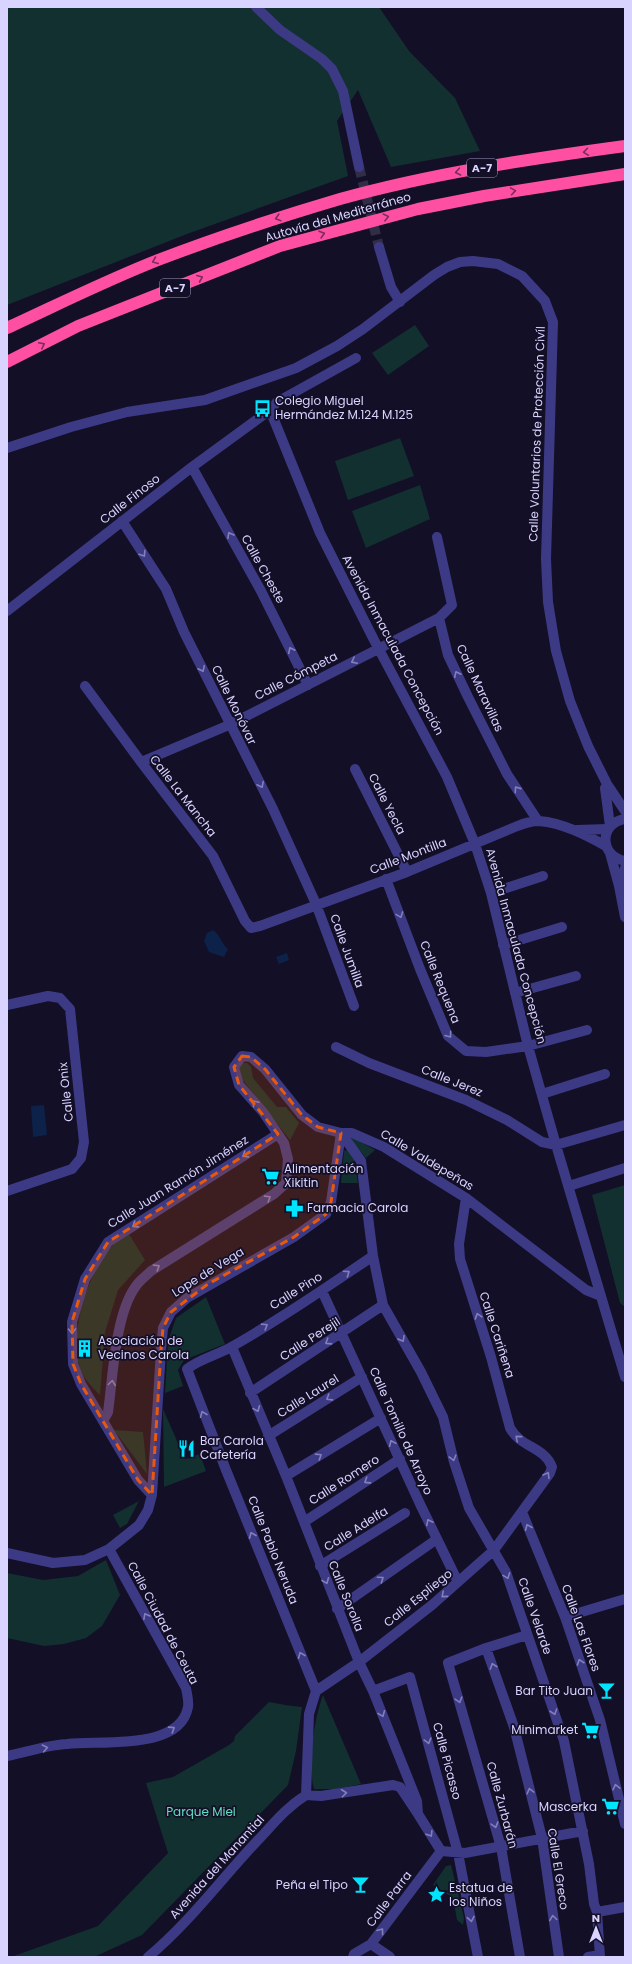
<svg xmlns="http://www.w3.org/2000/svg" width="632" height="1964" font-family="Poppins,sans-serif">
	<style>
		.green { fill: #12302f }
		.water { fill: #0c2248 }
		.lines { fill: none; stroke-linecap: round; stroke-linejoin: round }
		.minor-tunnel { stroke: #312d47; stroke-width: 10; stroke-dasharray: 10 5; stroke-linecap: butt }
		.minor { stroke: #3d3a85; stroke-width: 10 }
		.tertiary { stroke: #3d3a85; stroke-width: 10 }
		.motorway { stroke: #ff4fa3; stroke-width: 12 }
		.oneway { stroke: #7d2c5e }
		.oneway2 { stroke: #837fbc }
		.marked { fill: #e8590c; fill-opacity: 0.2; stroke: #e8590c; stroke-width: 3; stroke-dasharray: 8 5; stroke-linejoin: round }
		.labels { text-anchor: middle; stroke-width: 3.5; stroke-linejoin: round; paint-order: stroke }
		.shield { fill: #130f26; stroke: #9e99be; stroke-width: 1 }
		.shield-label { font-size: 11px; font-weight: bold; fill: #d9d4ff }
		.street-label { font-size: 12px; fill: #d9d4ff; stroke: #130f26 }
		.poi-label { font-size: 12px; fill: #d9d4ff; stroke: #130f26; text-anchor: start }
		.park-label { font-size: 12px; fill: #5fe0c0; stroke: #130f26 }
	</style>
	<rect width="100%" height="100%" fill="#130f26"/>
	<!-- green -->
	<path class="green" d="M7,7H379L409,51L455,98L480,151L391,167L358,90L337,121L348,176L187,234L7,305Z
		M415,325L429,346L388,375L372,353Z
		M400,438L414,476L348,500L335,461Z
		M420,485L430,519L366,548L352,511Z
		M242,1063H247L251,1067L253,1078L277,1107H286L299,1123L290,1140L241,1078L239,1068Z
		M354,1138L375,1150L366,1158L350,1139Z
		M347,1150L354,1159L358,1183H341L344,1151Z
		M625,1185V1307L620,1303L592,1195Z
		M129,1234L145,1260L118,1290L105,1332L100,1395C91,1386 80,1375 78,1362C71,1328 88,1273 111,1247C115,1242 123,1238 129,1234Z
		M206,1297L225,1344L184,1360L178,1370L183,1386L165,1393L168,1341L176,1318Z
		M163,1409L185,1459L200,1454L206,1471L164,1487Z
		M114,1430L143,1432L147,1474Z
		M139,1501L127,1524L120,1528L113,1515Z
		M106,1560L120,1595L102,1626L86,1638L64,1644L44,1646L7,1638V1573L43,1580L78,1576Z
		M323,1695L361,1784L336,1789H314C307,1765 314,1719 323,1695Z
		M269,1702C281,1704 289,1706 302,1707L296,1751L288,1785L142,1935L94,1957H11L98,1926L168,1853L146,1783L173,1777L229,1745L234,1741L235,1736Z
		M451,1865L464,1918L463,1925L457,1920L453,1898L433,1885L446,1866Z"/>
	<!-- water -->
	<path class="water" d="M213,930C221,936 221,943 228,949L224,957L209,952L204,941L207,933Z
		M287,953L289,960L279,964L276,957Z
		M44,1105L47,1135L33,1137L31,1106Z"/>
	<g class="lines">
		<!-- minor-tunnel -->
		<path class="minor-tunnel" d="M359,167L379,247"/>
		<!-- minor -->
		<path class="minor" d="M256,7L280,30L322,59L332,69L343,91L359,167
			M379,247L391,287L400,302
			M270,410L320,533L374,640L447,777L475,844L491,893L528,1046L556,1145L625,1377
			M192,467L261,591L308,685
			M122,521L166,589L184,632L273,809L316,904L354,1006
			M7,611L192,467L270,410L277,402L356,358
			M439,618L448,655L468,697L507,774L538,821
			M85,686L141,762L213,856L245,921L251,928L260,926L407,872L515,827C522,824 531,821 539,821C563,823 586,835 606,846
			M141,762L229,725L439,618L452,605L437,537
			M355,769L407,872
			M577,830L608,829
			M386,879L420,969L448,1036L466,1051L486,1052L528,1046L587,1030
			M491,893L543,876
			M503,945L562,927
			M515,993L576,976
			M7,1005L48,996L60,998L70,1009L84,1142L81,1158L72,1169L7,1191
			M336,1047L369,1063L466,1100L507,1120L542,1142L556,1145L625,1125
			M542,1094L605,1074
			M341,1133L361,1161L373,1256L383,1305L421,1372L443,1417L454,1462L469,1508L506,1572L564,1741L589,1864L594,1904L597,1912L600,1957
			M569,1186L625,1168
			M322,1291L420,1504L458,1582
			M232,1347L286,1476L359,1662L373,1691L417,1801L418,1814L441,1851
			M250,1393L383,1305
			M103,1421L108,1412C113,1377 115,1314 136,1286C140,1280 146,1276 151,1271L274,1194L286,1183L288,1159L284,1143L263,1112L239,1085L234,1067L242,1056L251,1057L265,1069L302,1115L318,1127L341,1133H352L384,1147L466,1198L586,1290L601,1296
			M268,1436L362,1377
			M286,1476L381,1418
			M152,1495L138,1480L81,1384L73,1364L72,1322L85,1279L108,1242L278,1134
			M522,1512L565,1617L600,1720L625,1824
			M304,1522L400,1459
			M7,1553L53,1563L85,1560L109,1549L139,1525L148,1510L152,1495L161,1350L163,1328L171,1312L187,1298L294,1237L326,1214L331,1202L341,1133
			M320,1566L405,1513
			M337,1609L437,1539
			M565,1617L625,1599
			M486,1648L514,1727L542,1838L559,1957
			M316,1691L359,1662L432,1605L494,1550L550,1473L552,1467C545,1447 521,1448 510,1428L491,1357L460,1259L459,1244L466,1198
			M373,1691L410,1677L458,1853L478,1957
			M7,1756C27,1752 47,1745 67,1744C101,1740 180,1751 188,1707C189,1701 187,1694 186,1688L109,1549
			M306,1795L309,1714L316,1691L226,1470L187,1369C201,1358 218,1355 233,1346C281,1319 327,1287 373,1256
			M306,1795L321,1796L393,1785L400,1787L418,1814
			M441,1851L465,1853L583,1831
			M597,1912L625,1907
			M371,1944L390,1957
			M148,1957C189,1923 222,1878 259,1839C274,1823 287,1807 306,1795
			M353,1957L354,1954L371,1944L441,1851
			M520,1957L501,1847L448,1663L486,1648L527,1635
			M588,1957L600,1955"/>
		<!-- tertiary -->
		<path class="tertiary" d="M7,448L71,427L127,412L205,400L296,368L337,346L363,329L434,275L447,267L460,262L473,261L498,264L522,276L545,301L553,322L546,559L548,602L556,651L570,701L588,746L607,784L625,811
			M605,788L610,826
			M625,819C599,823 599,856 625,861
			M610,853L619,886L625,917
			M620,884L625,868"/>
		<!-- motorway -->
		<path class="motorway" d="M7,328C57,305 107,280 158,260C218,237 279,217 340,199C434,173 529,159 625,146
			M7,362L78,326L280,246L418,209L484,196L625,174"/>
	</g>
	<!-- one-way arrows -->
	<defs><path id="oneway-chevron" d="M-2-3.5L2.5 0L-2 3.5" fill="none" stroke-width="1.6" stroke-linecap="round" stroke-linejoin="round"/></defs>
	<g class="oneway">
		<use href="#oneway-chevron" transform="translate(586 152) rotate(172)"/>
		<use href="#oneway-chevron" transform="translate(458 172) rotate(169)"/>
		<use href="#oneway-chevron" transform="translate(513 191) rotate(-9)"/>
		<use href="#oneway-chevron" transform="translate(386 217) rotate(-14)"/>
		<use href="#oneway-chevron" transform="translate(278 218) rotate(163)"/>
		<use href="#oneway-chevron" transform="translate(322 234) rotate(-16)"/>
		<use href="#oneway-chevron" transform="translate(155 261) rotate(158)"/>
		<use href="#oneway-chevron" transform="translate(200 278) rotate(-22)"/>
		<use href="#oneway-chevron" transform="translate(42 345) rotate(-27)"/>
	</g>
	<g class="oneway2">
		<use href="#oneway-chevron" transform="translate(230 535) rotate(-119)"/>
		<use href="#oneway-chevron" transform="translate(143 554) rotate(57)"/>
		<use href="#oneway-chevron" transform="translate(291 650) rotate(-116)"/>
		<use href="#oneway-chevron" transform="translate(354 661) rotate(153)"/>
		<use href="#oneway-chevron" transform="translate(202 669) rotate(64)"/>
		<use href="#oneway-chevron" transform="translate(457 674) rotate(-116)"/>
		<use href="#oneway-chevron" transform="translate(261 785) rotate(63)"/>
		<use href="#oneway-chevron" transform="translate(517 789) rotate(-125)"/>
		<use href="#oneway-chevron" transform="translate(400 915) rotate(70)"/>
		<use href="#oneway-chevron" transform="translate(449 1035) rotate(53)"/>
		<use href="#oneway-chevron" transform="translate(255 1103) rotate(-130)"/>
		<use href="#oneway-chevron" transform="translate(245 1155) rotate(148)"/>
		<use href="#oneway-chevron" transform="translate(268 1198) rotate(-32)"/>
		<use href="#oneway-chevron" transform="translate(135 1225) rotate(147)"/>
		<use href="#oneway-chevron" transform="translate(157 1267) rotate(-32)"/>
		<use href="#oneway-chevron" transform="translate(347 1273) rotate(-34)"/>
		<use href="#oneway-chevron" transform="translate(478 1316) rotate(-108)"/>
		<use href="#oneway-chevron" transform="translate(265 1326) rotate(-32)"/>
		<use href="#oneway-chevron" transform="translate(72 1331) rotate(89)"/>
		<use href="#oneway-chevron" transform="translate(402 1339) rotate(61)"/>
		<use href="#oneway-chevron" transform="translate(328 1342) rotate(147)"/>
		<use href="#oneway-chevron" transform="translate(112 1383) rotate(-82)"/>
		<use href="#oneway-chevron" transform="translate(329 1398) rotate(148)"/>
		<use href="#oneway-chevron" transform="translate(257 1409) rotate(67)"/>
		<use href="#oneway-chevron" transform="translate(203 1414) rotate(-112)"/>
		<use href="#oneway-chevron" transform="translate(518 1438) rotate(-139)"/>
		<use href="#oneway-chevron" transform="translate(392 1443) rotate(-114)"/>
		<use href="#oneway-chevron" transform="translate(319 1456) rotate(-32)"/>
		<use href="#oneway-chevron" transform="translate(453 1458) rotate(75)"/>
		<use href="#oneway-chevron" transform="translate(547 1475) rotate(-59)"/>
		<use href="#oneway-chevron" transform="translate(367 1481) rotate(147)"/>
		<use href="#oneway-chevron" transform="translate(429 1522) rotate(-117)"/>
		<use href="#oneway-chevron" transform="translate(528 1527) rotate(-112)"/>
		<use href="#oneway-chevron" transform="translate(252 1535) rotate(-112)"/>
		<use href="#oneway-chevron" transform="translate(507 1576) rotate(69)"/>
		<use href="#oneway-chevron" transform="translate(381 1579) rotate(-35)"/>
		<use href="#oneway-chevron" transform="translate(326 1581) rotate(68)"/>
		<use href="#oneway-chevron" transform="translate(444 1595) rotate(139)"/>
		<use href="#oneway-chevron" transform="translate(146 1616) rotate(-119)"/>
		<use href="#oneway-chevron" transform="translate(301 1655) rotate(-112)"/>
		<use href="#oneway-chevron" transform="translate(580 1662) rotate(-109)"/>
		<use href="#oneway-chevron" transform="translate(493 1666) rotate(-109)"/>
		<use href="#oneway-chevron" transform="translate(459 1700) rotate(74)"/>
		<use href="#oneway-chevron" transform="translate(554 1712) rotate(71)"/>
		<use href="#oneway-chevron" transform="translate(382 1714) rotate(68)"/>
		<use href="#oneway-chevron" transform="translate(172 1729) rotate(-33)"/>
		<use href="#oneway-chevron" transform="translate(428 1741) rotate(75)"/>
		<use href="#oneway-chevron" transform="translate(45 1748) rotate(-12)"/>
		<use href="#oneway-chevron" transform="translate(616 1787) rotate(-103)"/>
		<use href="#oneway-chevron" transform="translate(530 1791) rotate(-104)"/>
		<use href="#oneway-chevron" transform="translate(344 1793) rotate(-7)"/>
		<use href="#oneway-chevron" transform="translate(495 1825) rotate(74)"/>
		<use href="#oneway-chevron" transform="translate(430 1834) rotate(58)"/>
		<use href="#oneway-chevron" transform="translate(553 1918) rotate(-98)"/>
		<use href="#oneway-chevron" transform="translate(471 1919) rotate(79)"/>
		<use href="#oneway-chevron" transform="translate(381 1931) rotate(-53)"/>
	</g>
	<!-- marked area -->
	<path class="marked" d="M242,1056L251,1057L265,1069L302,1115L318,1127L341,1133L331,1202L326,1214L294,1237L208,1284L171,1312L163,1328L161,1350L152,1495L138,1480L81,1384L73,1364L72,1322L85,1279L108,1242L278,1134L239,1085L234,1067Z"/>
	<!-- icons -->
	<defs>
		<symbol id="bus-bare" viewBox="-9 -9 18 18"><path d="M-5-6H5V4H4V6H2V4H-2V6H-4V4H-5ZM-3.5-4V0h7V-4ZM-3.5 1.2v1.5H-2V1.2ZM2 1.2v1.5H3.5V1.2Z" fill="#00e5ff" stroke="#130f26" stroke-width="2.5" paint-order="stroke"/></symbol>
		<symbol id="supermarket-bare" viewBox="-9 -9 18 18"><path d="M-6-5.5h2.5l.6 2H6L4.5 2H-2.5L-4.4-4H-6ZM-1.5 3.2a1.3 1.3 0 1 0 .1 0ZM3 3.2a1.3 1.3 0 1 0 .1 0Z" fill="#00e5ff" stroke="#130f26" stroke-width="2.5" paint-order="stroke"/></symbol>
		<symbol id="pharmacy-bare" viewBox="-9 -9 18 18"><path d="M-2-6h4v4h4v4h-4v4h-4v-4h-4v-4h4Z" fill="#00e5ff" stroke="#130f26" stroke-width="2.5" paint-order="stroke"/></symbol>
		<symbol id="building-bare" viewBox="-9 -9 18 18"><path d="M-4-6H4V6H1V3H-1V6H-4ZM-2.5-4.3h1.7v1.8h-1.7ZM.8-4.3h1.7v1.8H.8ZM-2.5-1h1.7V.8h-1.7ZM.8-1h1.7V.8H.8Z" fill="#00e5ff" stroke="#130f26" stroke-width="2.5" paint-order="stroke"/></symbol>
		<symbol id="restaurant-bare" viewBox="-9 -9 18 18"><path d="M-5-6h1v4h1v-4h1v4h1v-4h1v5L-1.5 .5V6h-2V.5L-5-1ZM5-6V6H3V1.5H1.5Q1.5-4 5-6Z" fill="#00e5ff" stroke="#130f26" stroke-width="2.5" paint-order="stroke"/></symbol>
		<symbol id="bar-bare" viewBox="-9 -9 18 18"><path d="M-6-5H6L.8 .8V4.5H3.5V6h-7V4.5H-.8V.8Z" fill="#00e5ff" stroke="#130f26" stroke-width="2.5" paint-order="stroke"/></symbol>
		<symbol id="sight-bare" viewBox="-9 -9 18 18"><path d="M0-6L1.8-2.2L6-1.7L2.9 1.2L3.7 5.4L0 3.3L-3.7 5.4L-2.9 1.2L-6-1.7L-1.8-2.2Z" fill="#00e5ff" stroke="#130f26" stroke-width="2.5" paint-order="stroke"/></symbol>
	</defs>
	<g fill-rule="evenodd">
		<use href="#bus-bare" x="250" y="396" width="25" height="25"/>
		<use href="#supermarket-bare" x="258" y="1164" width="25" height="25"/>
		<use href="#pharmacy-bare" x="282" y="1196" width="25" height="25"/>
		<use href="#building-bare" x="72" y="1336" width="25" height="25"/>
		<use href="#restaurant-bare" x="174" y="1436" width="25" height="25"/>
		<use href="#bar-bare" x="594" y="1678" width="25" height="25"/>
		<use href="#supermarket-bare" x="578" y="1718" width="25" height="25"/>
		<use href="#supermarket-bare" x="598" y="1794" width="25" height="25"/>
		<use href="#bar-bare" x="348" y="1872" width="25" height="25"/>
		<use href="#sight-bare" x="424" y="1882" width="25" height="25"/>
	</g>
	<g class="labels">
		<!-- shield labels -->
		<g class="shield">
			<rect x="467" y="159" width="30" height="18" rx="3"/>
			<rect x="160" y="279" width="30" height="18" rx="3"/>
		</g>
		<g class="shield-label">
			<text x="482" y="172">A-7</text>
			<text x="175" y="292">A-7</text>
		</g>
		<!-- street labels -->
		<g class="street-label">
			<text transform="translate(338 217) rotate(-16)" y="4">Autovía del Mediterráneo</text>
			<text transform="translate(537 434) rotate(-88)" y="4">Calle Voluntarios de Protección Civíl</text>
			<text transform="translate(130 499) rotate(-38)" y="4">Calle Finoso</text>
			<text transform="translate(263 569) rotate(61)" y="4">Calle Cheste</text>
			<text transform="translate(393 645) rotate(62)" y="4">Avenida Inmaculada Concepción</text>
			<text transform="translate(296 676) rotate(-27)" y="4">Calle Cómpeta</text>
			<text transform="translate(480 688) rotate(65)" y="4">Calle Maravillas</text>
			<text transform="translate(234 705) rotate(64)" y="4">Calle Monóvar</text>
			<text transform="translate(183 796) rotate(52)" y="4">Calle La Mancha</text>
			<text transform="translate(387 804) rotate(63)" y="4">Calle Yecla</text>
			<text transform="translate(408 856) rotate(-21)" y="4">Calle Montilla</text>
			<text transform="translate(516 946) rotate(75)" y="4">Avenida Inmaculada Concepción</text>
			<text transform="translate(347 951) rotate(70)" y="4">Calle Jumilla</text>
			<text transform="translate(440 982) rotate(68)" y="4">Calle Requena</text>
			<text transform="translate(452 1081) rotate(22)" y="4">Calle Jerez</text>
			<text transform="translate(66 1092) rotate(-96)" y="4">Calle Onix</text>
			<text transform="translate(427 1160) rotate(31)" y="4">Calle Valdepeñas</text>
			<text transform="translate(178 1182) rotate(-32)" y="4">Calle Juan Ramón Jiménez</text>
			<text transform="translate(208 1272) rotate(-32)" y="4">Lope de Vega</text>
			<text transform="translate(296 1291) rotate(-32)" y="4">Calle Pino</text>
			<text transform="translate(497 1335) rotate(72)" y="4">Calle Cariñena</text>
			<text transform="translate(310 1339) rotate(-33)" y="4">Calle Perejil</text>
			<text transform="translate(308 1396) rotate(-32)" y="4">Calle Laurel</text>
			<text transform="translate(401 1431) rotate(66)" y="4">Calle Tomillo de Arroyo</text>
			<text transform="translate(344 1480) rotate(-33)" y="4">Calle Romero</text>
			<text transform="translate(356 1529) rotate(-32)" y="4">Calle Adelfa</text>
			<text transform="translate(273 1550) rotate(68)" y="4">Calle Pablo Neruda</text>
			<text transform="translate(346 1596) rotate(68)" y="4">Calle Sorolla</text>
			<text transform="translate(418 1598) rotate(-39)" y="4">Calle Espliego</text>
			<text transform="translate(535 1616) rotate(71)" y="4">Calle Velarde</text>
			<text transform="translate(163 1623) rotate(62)" y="4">Calle Ciudad de Ceuta</text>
			<text transform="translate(581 1628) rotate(70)" y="4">Calle Las Flores</text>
			<text transform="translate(447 1761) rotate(75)" y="4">Calle Picasso</text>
			<text transform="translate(502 1805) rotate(75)" y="4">Calle Zurbarán</text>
			<text transform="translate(217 1867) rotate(-48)" y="4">Avenida del Manantial</text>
			<text transform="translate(558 1869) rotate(81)" y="4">Calle El Greco</text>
			<text transform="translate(389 1899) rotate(-53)" y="4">Calle Parra</text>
		</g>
		<!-- poi labels -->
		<g class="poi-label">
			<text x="275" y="405">Colegio Miguel<tspan x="275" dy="14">Hermández M.124 M.125</tspan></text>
			<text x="284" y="1173">Alimentación<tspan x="284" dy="14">Xikitin</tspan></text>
			<text x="307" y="1212">Farmacia Carola</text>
			<text x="98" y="1345">Asociación de<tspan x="98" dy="14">Vecinos Carola</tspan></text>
			<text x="200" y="1445">Bar Carola<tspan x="200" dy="14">Cafetería</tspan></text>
			<text x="593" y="1695" text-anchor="end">Bar Tito Juan</text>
			<text x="578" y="1734" text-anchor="end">Minimarket</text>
			<text x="597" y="1811" text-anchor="end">Mascerka</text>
			<text x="348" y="1889" text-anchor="end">Peña el Tipo</text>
			<text x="449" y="1892">Estatua de<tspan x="449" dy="14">los Niños</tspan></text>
		</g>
		<!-- park labels -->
		<g class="park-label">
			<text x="201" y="1816">Parque Miel</text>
		</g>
	</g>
	<!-- border -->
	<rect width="632" height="1964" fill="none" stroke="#d9d4ff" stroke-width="16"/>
	<!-- north arrow -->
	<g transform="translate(596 1928)" stroke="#130f26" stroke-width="3" paint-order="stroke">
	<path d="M0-3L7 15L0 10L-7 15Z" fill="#d9d4ff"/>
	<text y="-6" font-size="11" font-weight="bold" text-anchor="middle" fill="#d9d4ff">N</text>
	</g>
</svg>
